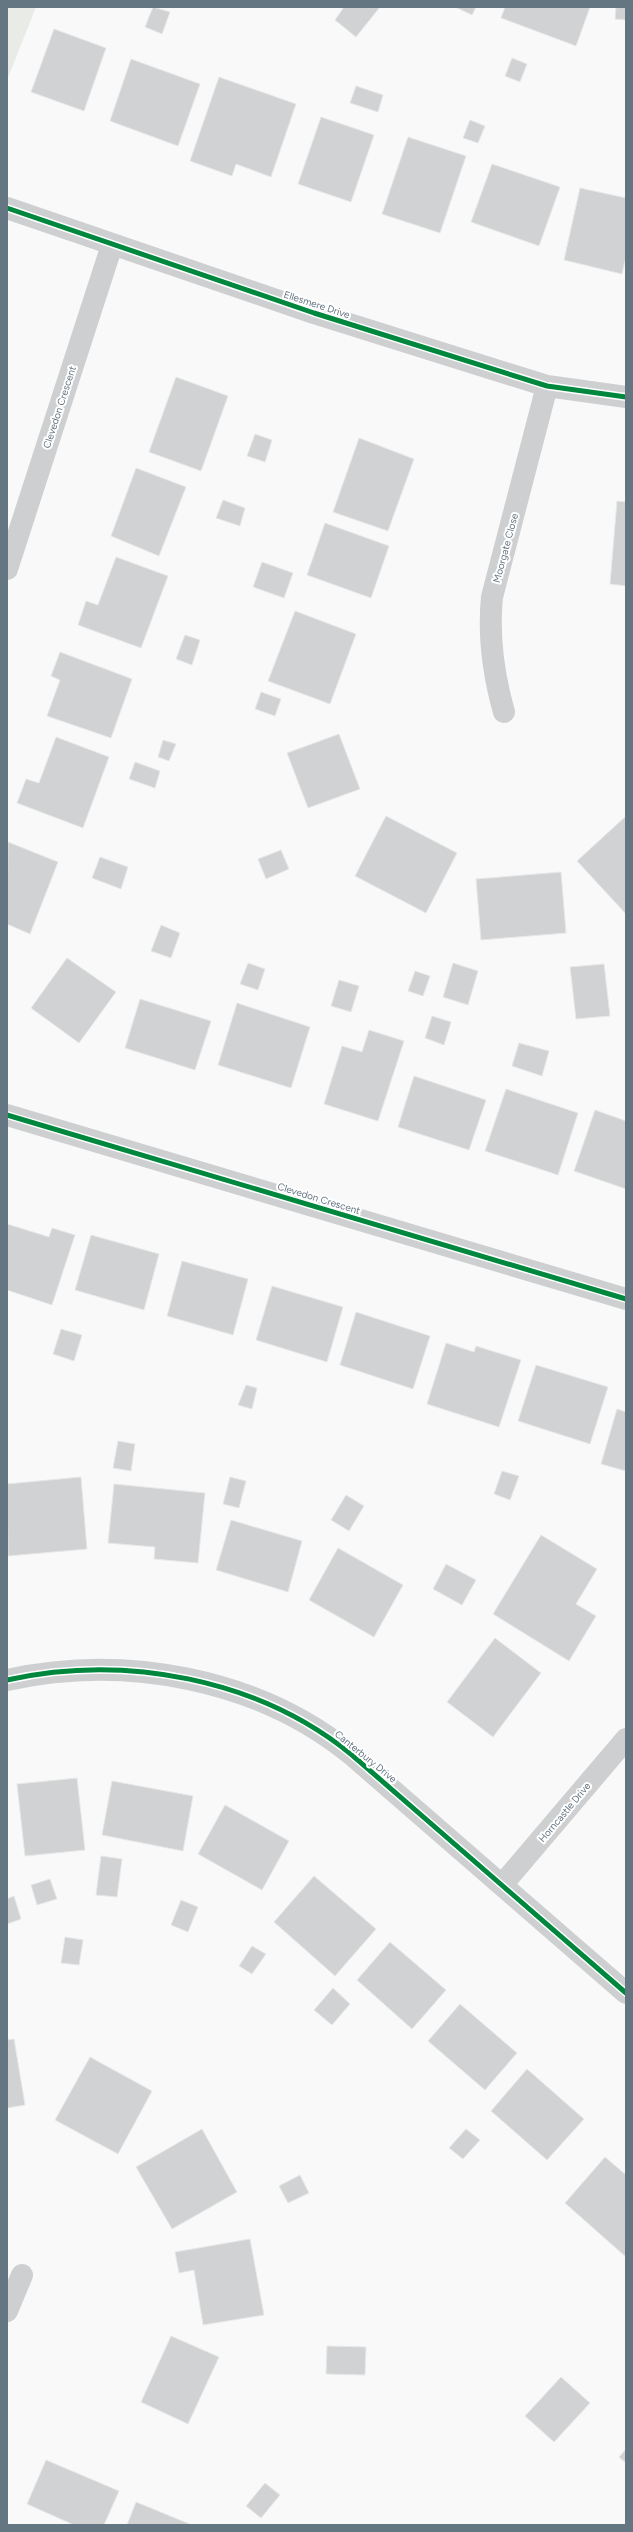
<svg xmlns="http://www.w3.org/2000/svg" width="633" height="2532" font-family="Figtree,sans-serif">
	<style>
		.green { fill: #e8ebe6 }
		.building { fill: #d0d2d3; stroke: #e8e8e8 }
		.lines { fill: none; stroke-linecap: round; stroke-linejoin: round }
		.minor { stroke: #cecfd0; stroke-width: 22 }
		.cycleway-casing { stroke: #fff; stroke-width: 8 }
		.cycleway { stroke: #00873e; stroke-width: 5 }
		.labels { text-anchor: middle; stroke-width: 4; stroke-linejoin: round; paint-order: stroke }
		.street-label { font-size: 10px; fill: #657683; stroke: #fff }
	</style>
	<rect width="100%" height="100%" fill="#f9f9f9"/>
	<!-- green -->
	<path class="green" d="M7,7H36L7,80Z"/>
	<!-- building -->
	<path class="building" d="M153,7L170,12L162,34L145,27Z
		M344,7H380L356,37L335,20Z
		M455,7H476L472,15Z
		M505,7H590L576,46L501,18Z
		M616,7H626V20L615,19Z
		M54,29L106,48L84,111L31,92Z
		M512,58L527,64L520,82L505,76Z
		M131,59L200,84L178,146L110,121Z
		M219,77L296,104L271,177L236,164L232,176L190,161Z
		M356,86L383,95L378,112L350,103Z
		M321,117L374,135L351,202L298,184Z
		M470,120L485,126L478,143L463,138Z
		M408,137L466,156L440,233L382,214Z
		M492,164L560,187L539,246L471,222Z
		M580,188L626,198V257L622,274L564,260Z
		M176,377L228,396L201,471L149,452Z
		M255,434L272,440L265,462L247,456Z
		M359,438L414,459L388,531L333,512Z
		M136,468L186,487L159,556L111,536Z
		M223,500L245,508L240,526L216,518Z
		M617,501L626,502V586L610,584Z
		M325,523L389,546L371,598L307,575Z
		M116,557L168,576L141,648L78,625L86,601L98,605Z
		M262,562L293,573L284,598L253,587Z
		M295,611L356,634L330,704L268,681Z
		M185,635L200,640L192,665L176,659Z
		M60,652L132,679L111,738L47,716L60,680L51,676Z
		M261,692L281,699L275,716L255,709Z
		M339,734L360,789L308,808L287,753Z
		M56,737L109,757L83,828L17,803L26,779L39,783Z
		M163,740L176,744L169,761L158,757Z
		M135,762L160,771L155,788L129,779Z
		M386,816L457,853L426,913L355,876Z
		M626,816V914L577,861Z
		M8,842L58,862L30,934L7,924Z
		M281,850L289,869L266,879L258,859Z
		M100,857L128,867L121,889L92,878Z
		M561,872L566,933L481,940L476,879Z
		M161,925L180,933L171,958L151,951Z
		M67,958L116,992L79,1043L31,1008Z
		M248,963L265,969L258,990L240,984Z
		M453,963L478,971L468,1005L443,997Z
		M604,964L610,1016L576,1019L570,967Z
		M415,971L430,976L423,996L408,991Z
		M339,980L359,986L351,1012L331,1006Z
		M140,999L211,1021L195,1070L125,1048Z
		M237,1003L310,1027L291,1088L218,1065Z
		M432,1016L451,1022L444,1045L425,1038Z
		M369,1030L404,1041L378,1121L324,1104L342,1046L362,1052Z
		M519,1043L549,1051L542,1076L512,1066Z
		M414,1076L486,1100L469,1150L398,1127Z
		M506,1089L578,1113L558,1175L485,1151Z
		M595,1110L626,1121V1189L574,1171Z
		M7,1224L49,1237L52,1228L75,1235L52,1305L7,1290Z
		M91,1235L159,1254L144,1310L75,1290Z
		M182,1261L248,1279L233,1335L167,1316Z
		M272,1286L343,1307L327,1362L256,1340Z
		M356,1312L430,1336L413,1389L340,1365Z
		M61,1329L82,1335L74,1361L53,1354Z
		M446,1343L474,1352L476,1346L521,1360L499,1427L427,1404Z
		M536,1365L608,1387L590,1444L518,1421Z
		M246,1385L257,1388L252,1409L238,1405Z
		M617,1409L626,1412V1471L601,1464Z
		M118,1441L135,1444L131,1471L113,1468Z
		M502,1471L519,1476L510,1500L494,1494Z
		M81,1477L87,1549L8,1556L7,1484Z
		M230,1477L246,1481L239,1508L223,1504Z
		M114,1484L205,1493L198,1563L154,1559L155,1547L108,1543Z
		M346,1495L364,1506L349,1531L331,1520Z
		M231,1520L302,1541L288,1592L216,1570Z
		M541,1535L597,1569L576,1604L596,1616L569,1661L493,1614Z
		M338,1548L403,1585L374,1637L309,1600Z
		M446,1564L476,1580L462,1605L433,1589Z
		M495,1638L541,1673L493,1737L447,1702Z
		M77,1778L85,1850L25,1856L17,1784Z
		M112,1781L193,1796L183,1851L102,1835Z
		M225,1805L289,1841L262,1890L198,1854Z
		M101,1856L122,1859L117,1897L96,1895Z
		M314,1876L376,1929L335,1976L274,1922Z
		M50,1879L57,1899L37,1905L31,1885Z
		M14,1896L21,1919L7,1924V1899Z
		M181,1900L198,1907L188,1932L171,1925Z
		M65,1937L83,1940L79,1965L61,1963Z
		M390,1942L446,1990L412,2029L357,1980Z
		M252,1946L266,1954L252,1974L239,1966Z
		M333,1988L350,2004L332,2025L314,2010Z
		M460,2004L517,2053L485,2090L428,2041Z
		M14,2039L25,2105L7,2108V2040Z
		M90,2057L152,2091L118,2154L55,2120Z
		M527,2069L584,2119L547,2160L491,2111Z
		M202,2129L237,2192L172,2229L136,2167Z
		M466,2129L480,2140L463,2159L449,2148Z
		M605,2157L626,2175V2257L565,2203Z
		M300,2175L309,2193L288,2203L279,2186Z
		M250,2239L264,2315L203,2325L194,2270L179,2273L175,2252Z
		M171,2336L219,2357L188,2424L141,2402Z
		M327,2346L366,2347L365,2375L326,2374Z
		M561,2377L590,2403L554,2442L525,2416Z
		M626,2449V2463L619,2457Z
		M46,2460L119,2491L104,2525H74L27,2504Z
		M265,2483L280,2495L261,2518L246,2506Z
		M136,2502L192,2525H127Z"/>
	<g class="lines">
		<!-- minor -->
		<path class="minor" d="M7,208L314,313L547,386L626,397
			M7,569L112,245
			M504,712C493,673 488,637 492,597L547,386
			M7,1115L626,1299
			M7,1680C124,1654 258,1678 352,1755L626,1993
			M502,1885L626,1739
			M7,2311L22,2275"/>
		<defs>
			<path id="cycleway" d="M7,208L314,313L547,386L626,397
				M7,1115L626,1299
				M7,1680C124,1654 258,1678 352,1755L626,1993"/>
		</defs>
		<!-- cycleway casing -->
		<use href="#cycleway" class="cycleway-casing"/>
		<!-- cycleway -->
		<use href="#cycleway" class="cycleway"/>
	</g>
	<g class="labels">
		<!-- street labels -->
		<g class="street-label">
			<text transform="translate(317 304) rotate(18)" y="4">Ellesmere Drive</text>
			<text transform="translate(59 407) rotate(-72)" y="4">Clevedon Crescent</text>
			<text transform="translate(505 548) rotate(-75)" y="4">Moorgate Close</text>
			<text transform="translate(319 1198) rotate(17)" y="4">Clevedon Crescent</text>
			<text transform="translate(366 1756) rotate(39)" y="4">Canterbury Drive</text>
			<text transform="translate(564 1812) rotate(-50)" y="4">Horncastle Drive</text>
		</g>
	</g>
	<!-- border -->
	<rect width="633" height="2532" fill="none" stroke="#657683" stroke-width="16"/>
</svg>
